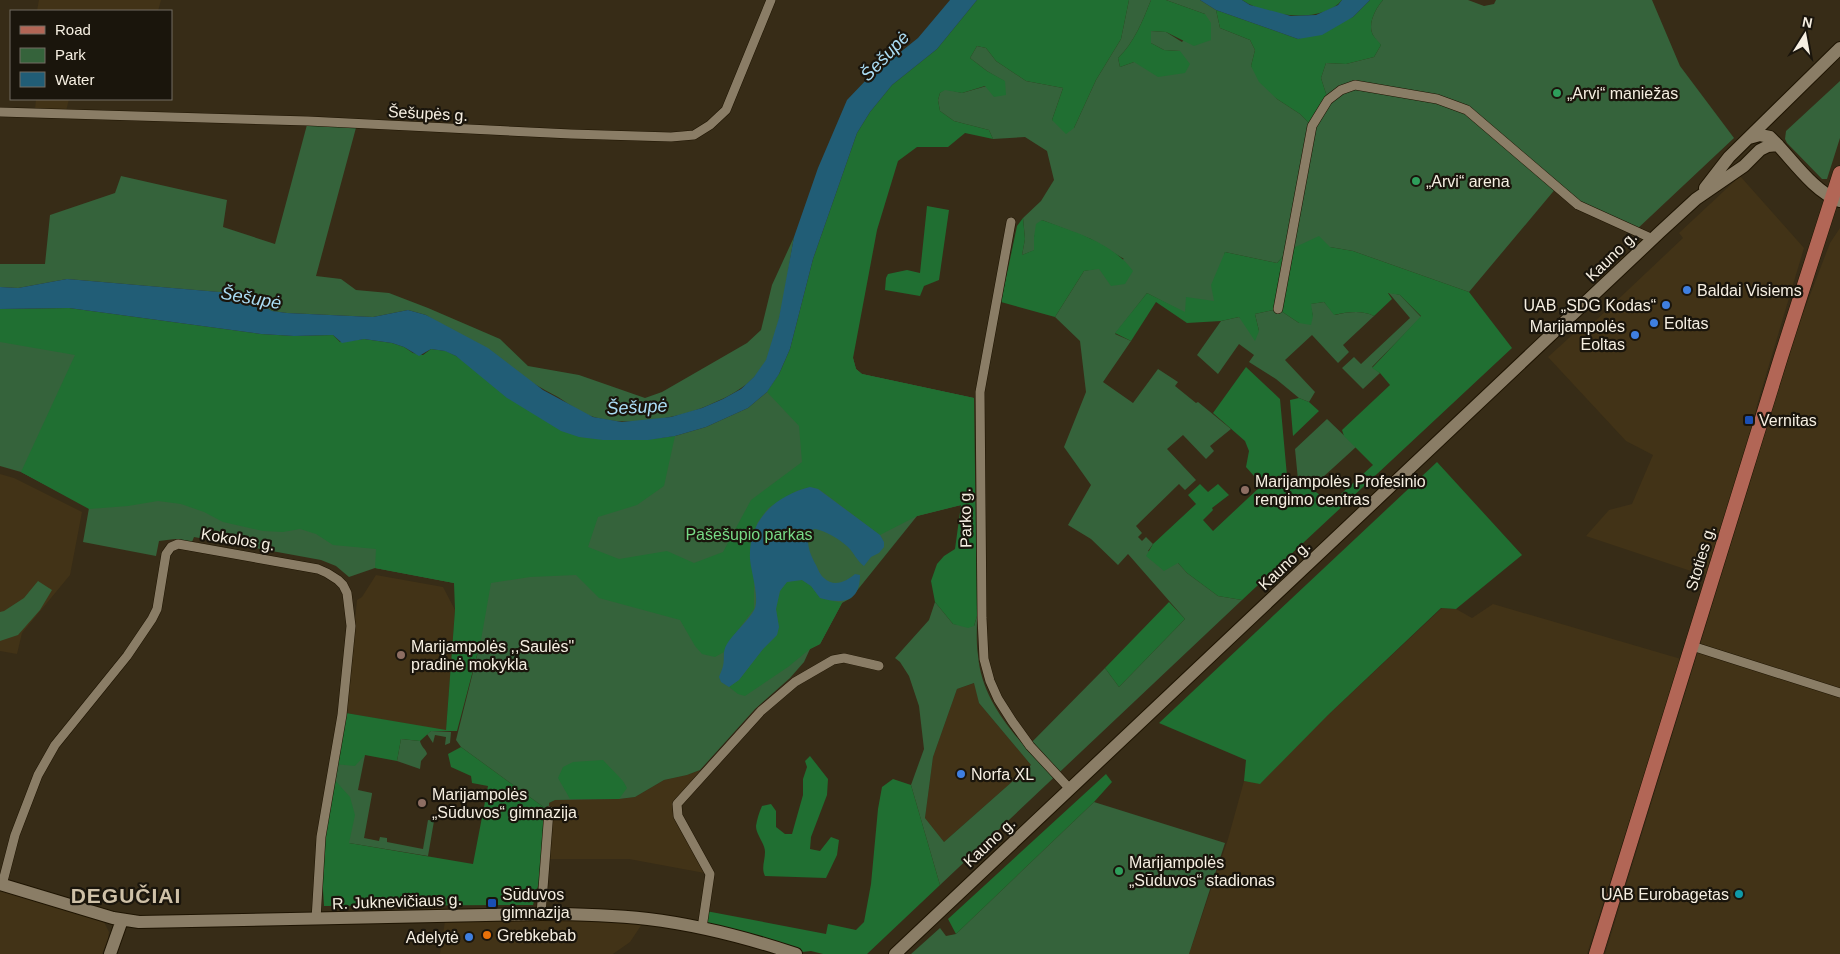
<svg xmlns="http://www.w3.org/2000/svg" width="1840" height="954" font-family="Helvetica,sans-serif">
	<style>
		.built { fill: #423317 }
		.green { fill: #35633b; fill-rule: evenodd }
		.forest { fill: #206f32 }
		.water { fill: #215d76 }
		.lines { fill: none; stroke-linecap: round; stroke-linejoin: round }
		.street-casing { stroke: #1e1402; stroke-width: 10 }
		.secondary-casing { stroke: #1e1402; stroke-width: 14 }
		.primary-casing { stroke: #1e1402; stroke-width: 15 }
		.street { stroke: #8a7d66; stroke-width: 9 }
		.secondary { stroke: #8a7d66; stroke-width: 12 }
		.primary { stroke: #b26656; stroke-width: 14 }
		.leisure-dot { fill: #2e9e5b; stroke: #1a150c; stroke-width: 2 }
		.shop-dot { fill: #3f7fe0; stroke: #1a150c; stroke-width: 2 }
		.transit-dot { fill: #1a4fb4; stroke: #1a150c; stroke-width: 2 }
		.education-dot { fill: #8d6e63; stroke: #1a150c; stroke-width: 2 }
		.culture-dot { fill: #0f9aa8; stroke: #1a150c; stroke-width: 2 }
		.food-dot { fill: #e8710a; stroke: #1a150c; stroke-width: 2 }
		.labels { text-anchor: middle; stroke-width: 4.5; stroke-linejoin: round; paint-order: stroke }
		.poi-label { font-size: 16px; fill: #f6efe2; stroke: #1a150c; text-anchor: start }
		.street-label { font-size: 16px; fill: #f6efe2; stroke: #1a150c }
		.park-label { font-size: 16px; fill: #77db86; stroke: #1a150c }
		.water-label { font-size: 18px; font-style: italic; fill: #abddf5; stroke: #1a150c }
		.district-label { font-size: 21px; font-weight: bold; letter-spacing: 1px; fill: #cfc1a8; stroke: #1a150c }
	</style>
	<rect width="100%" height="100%" fill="#372c17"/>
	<!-- built -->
	<path class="built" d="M39,0H161L158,11H37Z
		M36,99H69L65,115L35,110Z
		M1740,176L1804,248L1757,405L1733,512L1712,578L1586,536L1609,510L1632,504L1653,455L1626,441L1548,357L1581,327L1583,325H1591L1683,238L1679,233Z
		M1840,228V954H1605L1797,329L1830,243Z
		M0,474L14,478L82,512L70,575L22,633L17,654L0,651Z
		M376,575L443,587L455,610L446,731L346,713L357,600L362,597Z
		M1493,604L1681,659L1587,954H1189L1228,839L1244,781L1260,783L1328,715L1442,608L1456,609L1472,618Z
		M975,683L979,703L1031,765L944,842L925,818L933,757L957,689Z
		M700,770L677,810L710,874L629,859H545L549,803L555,800L619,799L635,797L664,780L687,775Z
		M0,889L104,922L109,932L108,939L102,954H0Z
		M566,919L642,924L630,942L613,954H440L445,921Z"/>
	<!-- green -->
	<path class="green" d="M1129,0H1151C1143,20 1134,43 1118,58L1120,67L1134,62L1180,51L1164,50L1151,43V31L1166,32L1182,42L1205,14L1166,0H1200L1216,10L1220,28L1250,40L1255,50L1251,66L1277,99L1300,114L1312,126L1328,100L1321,78L1326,63L1346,64L1374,57L1381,45C1378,42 1375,39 1373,35C1367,24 1376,8 1383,0H1468L1484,6L1494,4L1496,0H1652L1680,66L1734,138L1635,231L1578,205L1557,187L1469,292L1353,251L1330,247L1289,250L1277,263L1225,252L1214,301L1185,313L1147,293L1115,334L1131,341L1103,382L1133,403L1158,369L1178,382L1175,386L1196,403L1198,402L1231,429L1210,446L1214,451L1206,459L1183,435L1167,449L1196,480L1185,490L1179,484L1136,526L1142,533L1138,537L1142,541L1146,537L1153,544L1148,551L1178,563L1187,573L1218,596L1242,600L940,885L911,785L924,749L919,706L909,676L900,662L895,658L929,620L935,602L953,624L974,626L977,616C977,629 976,642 978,655C981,693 1003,721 1026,748L1105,668L1119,687L1185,619L1128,554L1118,565L1091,539L1068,525L1091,485L1064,447L1086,392L1080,341L1055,317L1084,271L1099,268L1124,259L1091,239L1042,220L1034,237L1035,250L1022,255L1025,239L1023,218L1041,201L1054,180L1047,151L1025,137L993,139L989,130L954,121L940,111L938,100L940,93L945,89L962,93L1004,81L987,71L970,58L977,46L986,48L996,61L1026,81L1063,88L1052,120L1074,128L1096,80L1121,39ZM974,683L979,703L1031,765L944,842L925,818L933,757L957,689Z
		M1840,81V138L1827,179H1822L1787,143L1785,139L1786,131Z
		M308,121L357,124L316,276L341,279L356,290L389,293L428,308L500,339L528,366L579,375L645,398L662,392L747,343L761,330L772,285L794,237C787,275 782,323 767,359C757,382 731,396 709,405C677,419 628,427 594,417C582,414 569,404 558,397C512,373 469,343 426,315L408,310L373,317L287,313L272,311L242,294L67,279L18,288L0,287V264H45L50,215L115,193L121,176L227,200L223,227L275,244Z
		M1388,292L1400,295L1421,317L1372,367L1380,373L1363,389L1342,368L1354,357L1361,364L1410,318Z
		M1324,302L1335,315C1349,312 1361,310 1374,316L1343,345L1349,352L1338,363L1312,335L1285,360L1315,392L1309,402L1299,398L1276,379L1249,362L1254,355L1239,344L1218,374L1197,355L1221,321L1239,317L1259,331L1255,314L1278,309L1299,323L1313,316L1310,304Z
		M0,309L507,398L648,440L675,436L706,427L748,408L767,392L779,374L853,358L856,369L862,374L974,398L961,505L917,516L851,598L842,603L820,644L810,649L804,662L790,678L755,709L700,770L687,775L664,780L635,797L619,799L555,800L549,803V811L461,747L456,740L481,640L454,583L375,568L349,577L336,566L321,560L194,537L192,542L175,539L159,541L156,556L83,542L89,508L21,472L0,466Z
		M1327,419L1356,447L1311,488L1298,480L1295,449Z
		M38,581L52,590L40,610L18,635L0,641V612L4,611L24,598Z
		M431,731L451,732L450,743L445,745L446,737L435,735L433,743L427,734Z
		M401,739L420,741C421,747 426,749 427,754L421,761L420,769L397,761Z
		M365,755L358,790L372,793V794L364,838L379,841L380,837L387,838V842L423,849L428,820L434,821L428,856L349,843L332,777L334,764Z
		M1094,802L1225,843L1189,954H911L940,928L946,936L956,934Z"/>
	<!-- forest -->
	<path class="forest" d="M977,0H1129L1121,39L1096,80L1074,128L1066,134L1052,120L1063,88L1026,81L996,61L986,48L977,46L970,58L987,71L1005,81L1006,95L994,97L985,86L962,93L945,90L940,93L938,100L940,111L954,121L989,130L993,139L965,133L948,147H917L898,161L877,230L853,358L856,369L862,374L974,398L977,616L974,626L968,628L953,624L935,602L931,581L937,564L944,556L955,549L961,505L917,516L880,535L819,489L810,487L796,491L768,508L757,523L750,558L754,580V609L728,643L724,652L715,657L702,654L695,646L680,620L599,598L576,575L530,577L491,583L481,640L457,731H431L420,741L401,739L397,761L365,755L355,766L334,764L346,713L446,730L455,610L454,583L375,568L376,549L333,545L316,534L300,529L283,532L263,531L223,522L204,512L181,504L158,501L128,506L89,509L21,472L75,355L0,342V309L69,308L261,334L294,336L333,335L340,342L364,339L392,343L404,347L413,353L423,355L431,349L446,351L456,356L579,437C612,441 643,441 675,436L664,486L637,505L598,517L588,547L619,559L667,551L694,563L723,552L751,500L802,462L799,426L767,392L779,374L790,349L813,259L857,133L870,112L892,85L937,49Z
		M1151,0H1166L1205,14L1211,23V40L1194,46L1166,32L1151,31V43L1164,50L1180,51L1190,64L1185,73L1158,77L1134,62L1120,67L1118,58C1134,43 1143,20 1151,0Z
		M1242,0H1342C1321,25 1266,16 1242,0Z
		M1370,0H1383C1376,8 1367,24 1373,35C1375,38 1379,42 1381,45L1374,57L1346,64L1326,63L1321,78L1328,100L1312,126L1300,114L1277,99L1259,82L1251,66L1255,50L1250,40L1220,28L1216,10L1298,39L1353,17Z
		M927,206L949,210L939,280L924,286L920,296L885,290L886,278L888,274L907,270L920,273Z
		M1023,218L1025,239L1022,255L1034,250V237L1036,224L1042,220C1074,232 1112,242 1133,271L1125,284L1111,286L1099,269L1084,271L1055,317L1001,302L1017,226Z
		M1319,236L1330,247L1353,251L1469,292L1512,348L1242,600L1218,596L1187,573L1178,563L1164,571L1146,556L1153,544L1196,504L1188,495L1200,484L1208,492L1218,484L1229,495L1212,508L1213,510L1203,520L1213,531L1262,485L1246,467L1249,451L1245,441L1213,413L1246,367L1280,399L1287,476L1302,482L1331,503L1373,465L1344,436L1342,430L1390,385L1380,373L1372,368L1421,316L1400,295L1388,293L1392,299L1374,316C1361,310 1349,312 1334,315L1324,302L1311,304L1313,316L1311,325L1299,323L1278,309L1255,314L1259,331L1255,341L1239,317L1221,321L1187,323L1156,302L1131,341L1115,333L1147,293L1185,312L1186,297L1214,301L1211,285L1225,252L1277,263L1289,250Z
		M1299,398L1309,402L1319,411L1293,436L1290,400Z
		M1437,462L1522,555L1456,609L1441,608L1328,715L1260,784L1244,781L1246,760L1159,723Z
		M802,580L811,586L820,598L842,603L820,644L810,649L788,667L745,696L738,694L729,687L739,680L763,649L777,635L779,627L776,609L780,591L787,582Z
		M1169,602L1185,619L1119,687L1105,668Z
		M461,747L549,811L545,859L533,905L324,906L320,842L332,777L350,797L355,815L349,843L473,864L488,786L472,783L471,776L451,767L448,754Z
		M810,756L828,779L827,795L811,837L810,849L820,851L831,837L839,840L837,855L826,878L765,876C761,868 765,861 765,852C765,843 756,835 756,826C757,819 759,813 762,806L771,804L776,811V827L785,834H792L803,795V779L807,767L805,761Z
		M603,760L623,781L627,788L619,799H570L558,778L563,767L573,762Z
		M1106,774L1112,782L1094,802L956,934L948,919Z
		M893,779L911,785L940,885L867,954H823L811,951L794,953L702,928L706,911L826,934L828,924L856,930L864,922L871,884L878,809L882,787Z"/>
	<!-- water -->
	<path class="water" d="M950,0H977L937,49L892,85L870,112L857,133L813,259L790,349L779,374L767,392L748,408L706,427L675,436L648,440H603L579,437L561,431L507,398L456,356L445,351L431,349L419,356L404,347L392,343L364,339L342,343L333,335L294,336L261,334L69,308L0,309V287L18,288L67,279L243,294L272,311L287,313L373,317L408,310L426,315L488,348L543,390L593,417L622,422L671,417L702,408L723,399L741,389L754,377L766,360L779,318L794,237L818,168L847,100L868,78L918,38Z
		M1200,0H1242L1250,5L1291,16L1316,15L1338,5L1342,0H1370L1353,17L1322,35L1298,39L1216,10Z
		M810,487L818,489L880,535L884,542V547L879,553L871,557L864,566C857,561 854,553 848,547C839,539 826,531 815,529L809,531C806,544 810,554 816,565C818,569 820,575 824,578C834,588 847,581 855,574L860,575C860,603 842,604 820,598L811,586L802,580L787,582L780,591L776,609L779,627L777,635L763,649L739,680L729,687L721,682L719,677C720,674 722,670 723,666C725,659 722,651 727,644C733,634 751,618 755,608C759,595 751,572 750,559C748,520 775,496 810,487Z"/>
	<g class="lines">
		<defs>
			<path id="street" d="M0,112L308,121L571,134L671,137L694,135L710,125L726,110L771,0
				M1011,222L980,392L982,618L984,659L990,681L998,699L1012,721L1030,746L1069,788
				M1278,309L1312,126L1328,100L1341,90L1355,85L1437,99L1467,110L1578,205L1653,239
				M1692,646L1840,693
				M2,885L15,835L38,775L55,745L127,656L152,619L157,609L166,554L171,547L178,544L318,569L327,573L338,580L343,585L347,593L351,626L342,715L321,837L316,919
				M541,914L549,811
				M702,928L710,874L678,816L677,804L761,711L795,682L833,660L844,658L879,666"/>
			<path id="secondary" d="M1749,138L1760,135L1770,137C1790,156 1813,192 1840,201
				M1705,188L1729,157L1840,48
				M0,884L113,918L139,922L541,914C576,914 612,915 648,919C698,925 748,938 796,954
				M110,954L122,920
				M895,954L1660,232L1696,199L1744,166L1760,150L1768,146L1778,145"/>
			<path id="primary" d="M1596,954L1781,357L1840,173"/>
		</defs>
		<!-- street casing -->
		<use href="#street" class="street-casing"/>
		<!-- secondary casing -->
		<use href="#secondary" class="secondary-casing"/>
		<!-- primary casing -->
		<use href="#primary" class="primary-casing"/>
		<!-- street -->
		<use href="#street" class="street"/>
		<!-- secondary -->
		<use href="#secondary" class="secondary"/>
		<!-- primary -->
		<use href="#primary" class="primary"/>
	</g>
	<!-- markers -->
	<g class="leisure-dot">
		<circle cx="1557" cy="93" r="5"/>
		<circle cx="1416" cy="181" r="5"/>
		<circle cx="1119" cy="871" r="5"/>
	</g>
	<g class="shop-dot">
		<circle cx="1687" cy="290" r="5"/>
		<circle cx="1666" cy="305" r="5"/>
		<circle cx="1654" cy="323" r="5"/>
		<circle cx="1635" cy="335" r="5"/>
		<circle cx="961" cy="774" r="5"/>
		<circle cx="469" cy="937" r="5"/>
	</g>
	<g class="transit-dot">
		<rect x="1744" y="415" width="10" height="10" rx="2.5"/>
		<rect x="487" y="898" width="10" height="10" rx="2.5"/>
	</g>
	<g class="education-dot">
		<circle cx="1245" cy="490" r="5"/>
		<circle cx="401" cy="655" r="5"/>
		<circle cx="422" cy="803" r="5"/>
	</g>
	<circle class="culture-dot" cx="1739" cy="894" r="5"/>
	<circle class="food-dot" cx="487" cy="935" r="5"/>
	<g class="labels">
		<!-- poi labels -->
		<g class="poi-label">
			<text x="1567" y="99">„Arvi“ maniežas</text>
			<text x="1426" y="187">„Arvi“ arena</text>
			<text x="1697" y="296">Baldai Visiems</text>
			<text x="1656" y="311" text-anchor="end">UAB „SDG Kodas“</text>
			<text x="1664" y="329">Eoltas</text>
			<text x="1625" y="332" text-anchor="end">Marijampolės<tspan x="1625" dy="18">Eoltas</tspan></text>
			<text x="1759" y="426">Vernitas</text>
			<text x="1255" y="487">Marijampolės Profesinio<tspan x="1255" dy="18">rengimo centras</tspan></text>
			<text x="411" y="652">Marijampolės ,,Saulės"<tspan x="411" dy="18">pradinė mokykla</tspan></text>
			<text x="971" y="780">Norfa XL</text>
			<text x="432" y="800">Marijampolės<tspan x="432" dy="18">„Sūduvos“ gimnazija</tspan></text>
			<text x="1129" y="868">Marijampolės<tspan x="1129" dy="18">„Sūduvos“ stadionas</tspan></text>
			<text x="502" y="900">Sūduvos<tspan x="502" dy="18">gimnazija</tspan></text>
			<text x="1729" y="900" text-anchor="end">UAB Eurobagetas</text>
			<text x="497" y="941">Grebkebab</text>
			<text x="459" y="943" text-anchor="end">Adelytė</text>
		</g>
		<!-- street labels -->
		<g class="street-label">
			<text transform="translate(428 113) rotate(3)" y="6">Šešupės g.</text>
			<text transform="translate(1611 256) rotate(-44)" y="6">Kauno g.</text>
			<text transform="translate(965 518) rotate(-91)" y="6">Parko g.</text>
			<text transform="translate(238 539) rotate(9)" y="6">Kokolos g.</text>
			<text transform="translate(1700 558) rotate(-73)" y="6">Stoties g.</text>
			<text transform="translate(1284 565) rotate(-43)" y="6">Kauno g.</text>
			<text transform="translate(989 842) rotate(-43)" y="6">Kauno g.</text>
			<text transform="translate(397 901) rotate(-2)" y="6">R. Juknevičiaus g.</text>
		</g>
		<!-- park labels -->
		<g class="park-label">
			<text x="749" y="540">Pašešupio parkas</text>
		</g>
		<!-- water labels -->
		<g class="water-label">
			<text transform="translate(885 56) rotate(-46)" y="6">Šešupė</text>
			<text transform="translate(251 298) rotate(10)" y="6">Šešupė</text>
			<text transform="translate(637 407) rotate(-3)" y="6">Šešupė</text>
		</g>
		<!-- district labels -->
		<g class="district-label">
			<text x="126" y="903">DEGUČIAI</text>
		</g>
	</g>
	<!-- legend -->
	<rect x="10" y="10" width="162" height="90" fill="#1a150c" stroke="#726c62"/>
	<rect x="20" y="26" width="25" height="8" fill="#b26656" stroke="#726c62"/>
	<text x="55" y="35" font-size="15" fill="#f6efe2">Road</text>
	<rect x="20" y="48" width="25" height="15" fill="#35633b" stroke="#726c62"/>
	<text x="55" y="60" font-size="15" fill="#f6efe2">Park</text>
	<rect x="20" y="72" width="25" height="15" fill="#215d76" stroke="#726c62"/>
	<text x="55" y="85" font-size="15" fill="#f6efe2">Water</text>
	<!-- north arrow -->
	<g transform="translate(1805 35) rotate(11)" stroke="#1a150c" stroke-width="4" paint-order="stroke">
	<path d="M0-4L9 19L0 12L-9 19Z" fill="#f6efe2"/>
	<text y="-8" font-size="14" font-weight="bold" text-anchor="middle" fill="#f6efe2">N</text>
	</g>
</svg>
